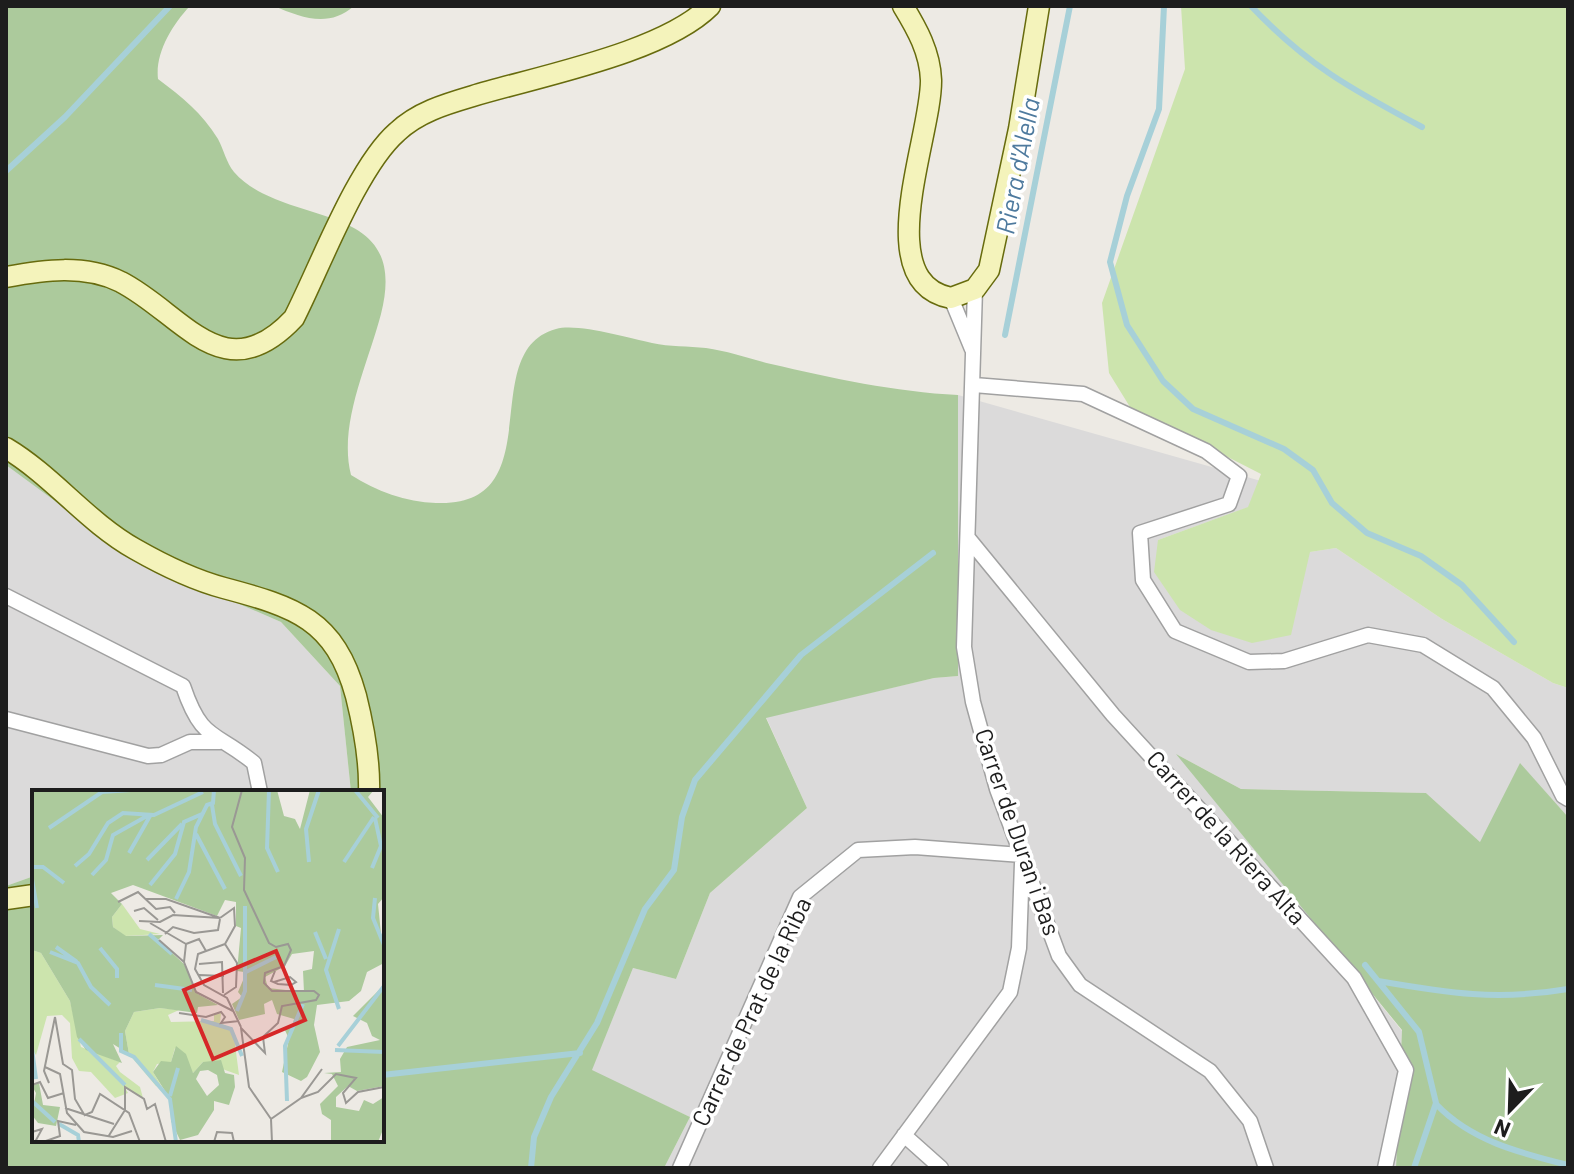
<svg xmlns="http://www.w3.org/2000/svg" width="1574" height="1174" font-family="Barlow,sans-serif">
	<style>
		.residential { fill: #dbdada }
		.grass { fill: #cce4ad }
		.forest { fill: #acca9c }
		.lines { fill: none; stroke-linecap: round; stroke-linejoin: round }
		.stream { stroke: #a7d0d8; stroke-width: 6 }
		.minor-casing { stroke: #a1a1a1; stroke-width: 17 }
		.secondary-casing { stroke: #676b0d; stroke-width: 23 }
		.minor { stroke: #fff; stroke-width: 14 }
		.secondary { stroke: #f4f3bb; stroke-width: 20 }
		.labels { text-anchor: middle; stroke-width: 7; stroke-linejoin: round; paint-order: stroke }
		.street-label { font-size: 24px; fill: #1d1d1d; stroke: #fff }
		.water-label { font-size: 26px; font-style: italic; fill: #4e7a9e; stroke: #fff }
		.inset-river { fill: none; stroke: #a7d0d8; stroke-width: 4 }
		.inset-road { fill: none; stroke: #9a9894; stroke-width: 2 }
		.view { fill: #d62828; fill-opacity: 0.15; stroke: #d62828; stroke-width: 4 }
		.inset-edge { fill: none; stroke: #1d1d1d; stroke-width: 4 }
	</style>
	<rect width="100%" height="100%" fill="#edeae4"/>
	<!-- residential -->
	<path class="residential" d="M958,395L1261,481L1249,507L1158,540L1310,552L1336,548L1442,619L1553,683L1568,688V817L1520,764L1481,843L1426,793L1241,789L1178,755L1402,1031L1396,1168H664L690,1117L591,1071L633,968L676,979L710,893L807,808L766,717L934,678L958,676Z
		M6,465L131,557L281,622L340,686L351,792H34V876L6,886Z"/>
	<!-- grass -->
	<path class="grass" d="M1181,6H1568V688L1553,683L1442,619L1336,548L1310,552L1291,635L1252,643L1211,630L1180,610L1154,572L1158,540L1248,507L1261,474L1130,407L1109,373L1102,303L1185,69Z"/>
	<!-- forest -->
	<path class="forest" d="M6,6H190C172,25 155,53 158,79C182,97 202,113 218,139C224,150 226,162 234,172C285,230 411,196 381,314C368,364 338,424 351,475C376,491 406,502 436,503C554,508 474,351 556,329C578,323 628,338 652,343C670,347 688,346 706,348C728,351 750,359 771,364C831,378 896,392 958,395V676L934,678L766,718L807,808L710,893L676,979L633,968L592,1070L690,1117L664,1168H6V886L34,876V1140H382V792H351L340,686L281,622L131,557L6,465Z
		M274,6H354C329,28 302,18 274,6Z
		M1176,754L1241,789L1426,793L1480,842L1520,763L1568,817V1168H1396L1402,1030Z"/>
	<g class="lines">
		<!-- stream -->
		<path class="stream" d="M1164,6L1159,109L1127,196L1110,262L1127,325L1163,381L1193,409L1284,449L1313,470L1332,503L1367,533L1421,556L1462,585L1514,642
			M1251,6C1307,65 1351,89 1422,127
			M6,171L65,117L170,6
			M1005,335L1070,6
			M1365,965L1419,1032L1436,1103L1414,1168
			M1378,981C1448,993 1497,1001 1568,989
			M382,1075L580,1053
			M1436,1104C1471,1141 1520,1153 1568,1165
			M531,1168L534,1137L551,1097L597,1023L645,909L674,870L682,817L695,780L801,655L933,553"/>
		<defs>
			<path id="minor" d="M975,289L964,647L973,702L997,789L1059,956L1080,985L1210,1071L1250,1121L1266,1168
				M951,298L972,349
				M974,385L1083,394L1206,451L1239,476L1229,504L1140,533L1143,580L1175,631L1249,662L1284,661L1368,635L1423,645L1493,688L1534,738L1563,796L1568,799
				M968,538L1113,715L1354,978L1406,1070L1385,1168
				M6,596L183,686C202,742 214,730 254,763L260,792
				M6,719L148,756L161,755L190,742H220
				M904,1135L941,1168
				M680,1168L800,897L858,850L915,847L1022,855
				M880,1168L1010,992L1019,948L1022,863"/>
			<path id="secondary" d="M903,6C917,29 930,52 931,80C932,136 869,282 951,298L975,289L989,270L1019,129L1039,6
				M6,277C44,270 84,264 121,282C183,314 224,393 294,318C320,267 357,167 397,132C418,112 446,104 473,96C539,76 663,53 710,6
				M6,448C53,476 87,522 135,549C163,565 194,580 224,588C295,607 335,619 356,696C364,728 370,759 369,792
				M6,899L34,895"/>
		</defs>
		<!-- minor casing -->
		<use href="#minor" class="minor-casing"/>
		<!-- secondary casing -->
		<use href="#secondary" class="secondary-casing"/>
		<!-- minor -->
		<use href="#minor" class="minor"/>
		<!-- secondary -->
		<use href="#secondary" class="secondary"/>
	</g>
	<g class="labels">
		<!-- street labels -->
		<g class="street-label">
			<text transform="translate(1017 832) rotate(71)" y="8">Carrer de Duran i Bas</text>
			<text transform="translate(1226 838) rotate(48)" y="8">Carrer de la Riera Alta</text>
			<text transform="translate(752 1012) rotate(-65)" y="8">Carrer de Prat de la Riba</text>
		</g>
		<!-- water labels -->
		<g class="water-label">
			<text transform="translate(1018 166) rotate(-79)" y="9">Riera d'Alella</text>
		</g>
	</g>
	<!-- overview -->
	<g transform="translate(32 790)">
		<rect width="352" height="352" fill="#edeae4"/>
		<path d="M90,114L108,139L128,144L93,146L81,137L80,127ZM0,160L9,163L38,211L49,257L88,272L84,276L88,282L108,297L111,308L93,298L96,303L83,308L59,282L47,281L40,268L38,233L30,225L15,226L4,265L0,259ZM128,218L147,220L136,225L139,232L182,231V225L189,223L188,233L201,239L207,285L171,272L161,283L143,258L139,272L125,274L121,282L130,297L124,296L97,264L93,241L102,222Z" fill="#cce4ad"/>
		<path d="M0,0H245L252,26L263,29L268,39L278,0H342L336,7L352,28V107L346,114L352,173L335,182L329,201L317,211L285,215L282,235L288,262L275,287L269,291L250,282L257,249L252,238L261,236L262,229L245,224L240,210L232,214L233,224L207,230L200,214L210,207L206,202L212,188V182L205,181L209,138L204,136V112L193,110L185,126L101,95L79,103L90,114L80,127L81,137L94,146L131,145L126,150L152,174L166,204L186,215L166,217L165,223L128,218L102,222L93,241L97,264L81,254L90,273L54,260L45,247L38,211L9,163L0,160ZM282,161L280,179L271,181L272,202L236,198L233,187L253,176L260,164ZM352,195V296L325,301L316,296L304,307V317L327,321L332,310L341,314L352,307V337L346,352H299V330L290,324L288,314L306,296L300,284L292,283L309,282L308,269L315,257L348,250L340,246L335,233L321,226ZM144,256L154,264L161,283L171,272L189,270L193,283L202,285L203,297L197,315L182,311V320L166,345L148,350L139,331L138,309L121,282L129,271L139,272ZM176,280L185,285L187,295L175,306L164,289L168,281ZM7,293L11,315L28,317L24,336L6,333L0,325L4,303L0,296Z" fill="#acca9c" fill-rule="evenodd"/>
		<path class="inset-river" d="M237,0L235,58L246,82M323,0L346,28M180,15L183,34L209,86M17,38L70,2L99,0M164,44L193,99M97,63L118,26M115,70L150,34M277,72L274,39L287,0M312,72L342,27M43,76L57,64L76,33L91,23L122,25L171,2M0,77H11L32,93M340,78L349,56L343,28M60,85L74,70L81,45L115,26M0,89L5,118M118,95L143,64L152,32L170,24M343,108L341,128L352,155M144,109L157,82L164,37L175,15L181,13L182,0M307,139L294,180L307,219M283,142L294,169M117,144L140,164M24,157L45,172M68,158L85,179V188M18,162L46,173L59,197L78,215M214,182L244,167M123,195L160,200M205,221L213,201V116M169,230L199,239L210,266M89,243V261L102,267L138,309L144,352M47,249L93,295M306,256L352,196M0,259L4,289M303,260L352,262M138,306L146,278M0,311L23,332M255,311L253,256L271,214M27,334L46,345L47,352"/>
		<path class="inset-road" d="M210,0L200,37L213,68L212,100L237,153L244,157L256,154L259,160L252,176L233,183L232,193L240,201H282L287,205L284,210L250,216L246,233L231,247L233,263L209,238L217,297L239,329L240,352M114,109H134L188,128M86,112L106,102L124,119L138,117L143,123M102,121L112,118L126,130M188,128L202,118L203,136L193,154M107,131L128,132L141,125L188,128M118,133L154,154M133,144L141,137L162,143L186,140L188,129M127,150L152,172M154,154L152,172L164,202L201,221M154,154L167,149L174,161M193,154L166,164L163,179L172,195L195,208L209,237M167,174L190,172L191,203M167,185L192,186M242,192L258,187L264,192L259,195L246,194L239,191L243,181M192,205L204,197L205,173L193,154M147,223L174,227L189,222L193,227L189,233L207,231M23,227L31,274L40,280L43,309L53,326M13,277L28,284L35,323L52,342L81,347L100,341M17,293L12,281L23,227M0,295L8,292L16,308L32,303M269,308L286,302L304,284L324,288L311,303L314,313L326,302L352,297M33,318L82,334M93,320V297L112,309L115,319L123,314L134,352M53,325L60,322L68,304L97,323L108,352M239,329L269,308L290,279M0,342L10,339L3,352M76,347L93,320M11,352L28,346L26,331L44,335M182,352L185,342L200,343L202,352"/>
		<path class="view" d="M244,161L273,230L181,269L152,200Z"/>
		<rect width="352" height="352" class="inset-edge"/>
	</g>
	<!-- border -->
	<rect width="1574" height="1174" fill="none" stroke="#1d1d1d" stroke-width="16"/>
	<!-- north arrow -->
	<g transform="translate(1510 1110) rotate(203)" stroke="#ffffff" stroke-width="6" paint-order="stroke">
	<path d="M0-6L14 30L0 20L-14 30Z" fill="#1d1d1d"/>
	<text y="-12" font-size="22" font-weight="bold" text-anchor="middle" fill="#1d1d1d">N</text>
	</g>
</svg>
